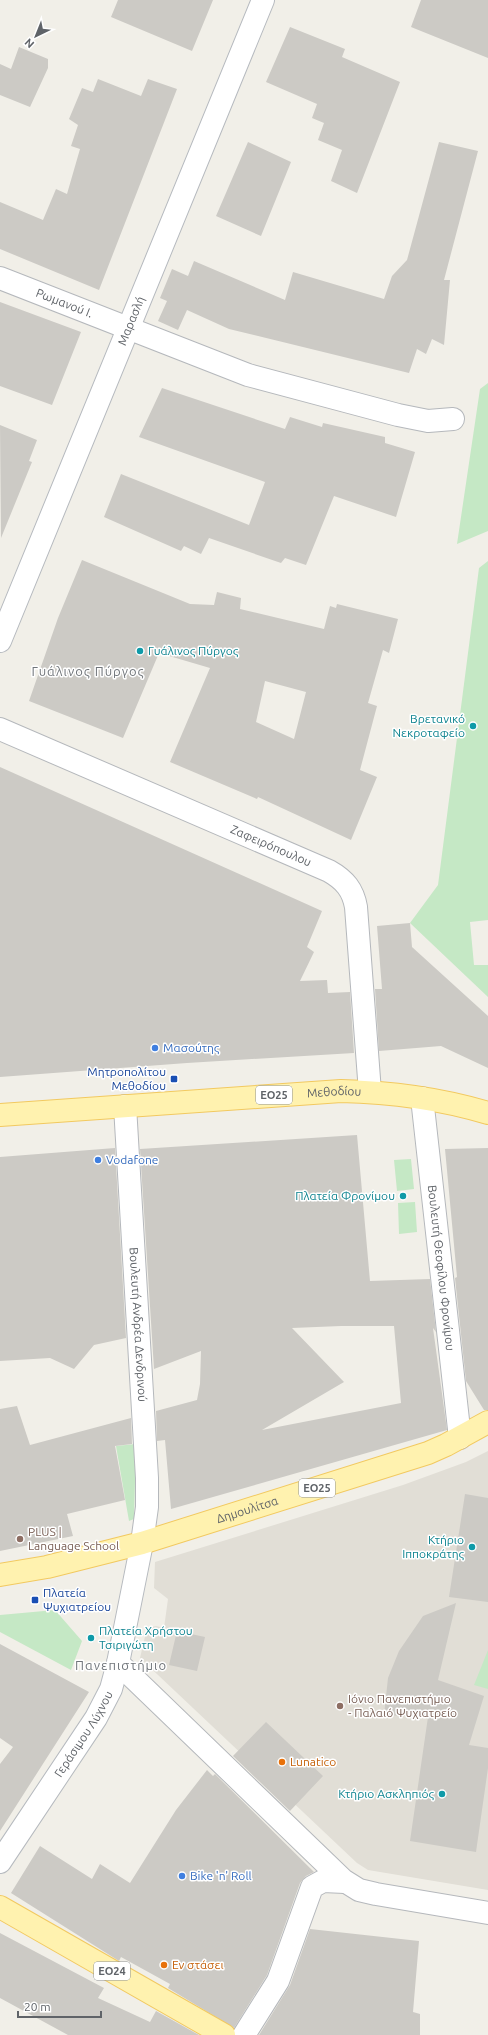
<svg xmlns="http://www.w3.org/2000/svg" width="488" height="2035" font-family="Ubuntu,sans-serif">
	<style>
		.education { fill: #e1ded6 }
		.green { fill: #c5e8c5 }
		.building { fill: #cccac5; fill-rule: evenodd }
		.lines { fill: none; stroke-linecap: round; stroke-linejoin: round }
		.street-casing { stroke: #b5b8bc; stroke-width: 24 }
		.secondary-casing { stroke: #b6babf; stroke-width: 24 }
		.primary-casing { stroke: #f2c960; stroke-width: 24 }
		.street { stroke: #fff; stroke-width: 22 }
		.secondary { stroke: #fff; stroke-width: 22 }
		.primary { stroke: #fff2af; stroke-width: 22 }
		.culture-dot { fill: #0f9aa8; stroke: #fff; stroke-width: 1.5 }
		.shop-dot { fill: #3f7fe0; stroke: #fff; stroke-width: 1.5 }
		.transit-dot { fill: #1a4fb4; stroke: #fff; stroke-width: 1.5 }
		.education-dot { fill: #8d6e63; stroke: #fff; stroke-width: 1.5 }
		.food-dot { fill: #e8710a; stroke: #fff; stroke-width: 1.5 }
		.labels { text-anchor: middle; stroke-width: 3; stroke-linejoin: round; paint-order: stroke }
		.shield { fill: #fff; stroke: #8f9295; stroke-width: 1 }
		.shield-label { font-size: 11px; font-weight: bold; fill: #5f6368 }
		.street-label { font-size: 12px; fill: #5f6368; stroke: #fff }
		.culture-label { font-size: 12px; fill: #0d838f; stroke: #fff; text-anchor: end }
		.shop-label { font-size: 12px; fill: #366cbe; stroke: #fff; text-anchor: start }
		.transit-label { font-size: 12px; fill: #164399; stroke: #fff; text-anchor: end }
		.education-label { font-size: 12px; fill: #785e54; stroke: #fff; text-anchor: start }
		.food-label { font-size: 12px; fill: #c56008; stroke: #fff; text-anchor: start }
		.neighbourhood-label { font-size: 13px; letter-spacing: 1px; fill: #70757a; stroke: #fff }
	</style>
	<rect width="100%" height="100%" fill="#f1efe8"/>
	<!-- education -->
	<path class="education" d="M488,1451V1890L368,1870L357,1863L140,1658L147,1628L156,1626L164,1628L168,1599L154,1588L155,1562L403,1485L466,1462Z"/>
	<!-- green -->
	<path class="green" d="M488,383V531L457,544L480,389Z
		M488,561V920L470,922L474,965H488V997L410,923L438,885L479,568Z
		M411,1159L414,1189L397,1191L394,1160Z
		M415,1202L417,1232L399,1234L398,1203Z
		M136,1444L134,1519L129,1521L116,1446Z
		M55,1610L82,1641L71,1670L0,1632V1615Z
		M488,1650V1689L474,1685Z"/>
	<!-- building -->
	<path class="building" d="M118,0H213L192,51L111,17Z
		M421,0H488V58L411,27Z
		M290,27L345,49L342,57L400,82L357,193L331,181L342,150L318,140L324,123L312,118L317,104L266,82Z
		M19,47L48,59V68L30,107L0,95V64L11,69Z
		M98,79L141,96L148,79L177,89L99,290L0,249V202L43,220L56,189L67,194L80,149L71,146L78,125L69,119L82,88L93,92Z
		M248,142L291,162L261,236L216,216Z
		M439,142L478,151L444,280H450L444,345L432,339L426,354L417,349L409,373L229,329L187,310L178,330L158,321L167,301L160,298L172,269L188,276L194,261L285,300L293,272L384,299L392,276L407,260Z
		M0,302L81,332L52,405L0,386Z
		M162,388L285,429L290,417L322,427L323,423L385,437V443L415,452L396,517L334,496L306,565L285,558L281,563L209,538L201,554L184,546L181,551L104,517L121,474L249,525L265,482L139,437Z
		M0,425L37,440L29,461L32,462L1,538Z
		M82,560L190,604L214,605L217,592L241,598L240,609L324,629L330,606L336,608L337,604L398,619L389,653L383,650L368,703L377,706L360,770L377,777L351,840L258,797L257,799L170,762L210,668L159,653L123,738L29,701L58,618ZM265,681L306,692L294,739L256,722Z
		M0,767L322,911L307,947L314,952L300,981L327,980L328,993L350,992L354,1053L187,1063L0,1077Z
		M410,923L412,947L488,1016V1068L441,1046L379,1051L375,989H382L377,926Z
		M357,1135L370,1281L430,1279L436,1332L433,1328L447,1430L171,1509L165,1440L157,1441L156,1411L197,1400L200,1384L201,1351L154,1369L140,1149ZM341,1326H394L401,1403L262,1430L344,1382L292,1328Z
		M115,1148L126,1338L94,1345L74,1369L50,1358L0,1361V1157Z
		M488,1148V1410H484L466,1381L455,1278L457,1277L445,1149Z
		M17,1406L30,1445L131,1418L132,1444L115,1446L125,1500L67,1514L73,1536L0,1551V1409Z
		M465,1494L488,1498V1602L449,1597Z
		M456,1603L438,1680L484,1696L469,1745L488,1748V1768L476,1852L410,1841L428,1717L384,1715L388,1678L399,1651L423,1616Z
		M177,1631L205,1637L197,1671L169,1665Z
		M0,1644L89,1692L0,1831V1764L13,1747L0,1738Z
		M266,1722L323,1776L290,1811L233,1756Z
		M207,1770L213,1776L215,1774L314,1872L306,1876L300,1883L267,1975L234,2028L168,1988L170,1984L121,1957L119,1961L11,1893L40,1846L92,1879L100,1864L130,1883L176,1810Z
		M310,1929L419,1941L413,2012L420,2014V2035H259L290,1985Z
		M0,1933L104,1988L98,1998L150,2022L156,2011L199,2035H68L0,1998Z"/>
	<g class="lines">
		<defs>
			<g id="street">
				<path id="s1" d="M0,278L248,375L398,415L428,421L453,419"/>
				<path id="s2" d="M0,729L329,871C345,880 353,890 356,907L370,1092"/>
				<path id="s3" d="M422,1098L460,1438"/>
				<path id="s4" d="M125,1106L147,1478V1507L142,1543"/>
				<path d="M118,1663L343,1880L359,1890L376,1894L488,1913"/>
				<path d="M244,2035L278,1981L312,1887L323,1881L345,1882"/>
			</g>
			<g id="secondary">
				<path id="s5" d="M0,641L263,0"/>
				<path id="s6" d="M0,1862L96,1718L111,1689L118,1663L142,1543"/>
			</g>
			<g id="primary">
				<path id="s7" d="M0,1115L341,1091C390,1092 441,1099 488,1113"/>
				<path id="s8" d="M0,1575L47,1567L142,1543L428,1453L446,1445L488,1422"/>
				<path d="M0,1907L224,2035"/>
			</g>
		</defs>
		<!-- street casing -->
		<use href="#street" class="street-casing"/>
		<!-- secondary casing -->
		<use href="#secondary" class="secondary-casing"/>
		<!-- primary casing -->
		<use href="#primary" class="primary-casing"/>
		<!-- street -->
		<use href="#street" class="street"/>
		<!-- secondary -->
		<use href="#secondary" class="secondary"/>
		<!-- primary -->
		<use href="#primary" class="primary"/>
	</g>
	<!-- markers -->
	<g class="culture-dot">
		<circle cx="140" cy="651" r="4"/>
		<circle cx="473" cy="726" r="4"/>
		<circle cx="403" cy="1196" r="4"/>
		<circle cx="472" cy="1547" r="4"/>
		<circle cx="91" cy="1638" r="4"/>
		<circle cx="442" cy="1794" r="4"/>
	</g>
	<g class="shop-dot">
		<circle cx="155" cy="1048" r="4"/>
		<circle cx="98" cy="1160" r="4"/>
		<circle cx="182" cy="1876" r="4"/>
	</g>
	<g class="transit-dot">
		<rect x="170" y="1075" width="8" height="8" rx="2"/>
		<rect x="31" y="1596" width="8" height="8" rx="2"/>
	</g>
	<g class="education-dot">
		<circle cx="20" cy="1539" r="4"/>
		<circle cx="340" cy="1706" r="4"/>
	</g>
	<g class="food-dot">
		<circle cx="282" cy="1762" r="4"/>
		<circle cx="164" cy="1965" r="4"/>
	</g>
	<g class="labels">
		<!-- shield labels -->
		<g class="shield">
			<rect x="256" y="1086" width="36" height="18" rx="3"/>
			<rect x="299" y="1479" width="36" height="18" rx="3"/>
			<rect x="94" y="1962" width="36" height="18" rx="3"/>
		</g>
		<g class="shield-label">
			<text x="274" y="1099">ΕΟ25</text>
			<text x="317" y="1492">ΕΟ25</text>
			<text x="112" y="1975">ΕΟ24</text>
		</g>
		<!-- street labels -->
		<g class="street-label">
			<text dy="4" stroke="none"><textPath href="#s1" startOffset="69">Ρωμανού Ι.</textPath></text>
			<text dy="4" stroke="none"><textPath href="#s5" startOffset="346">Μαρασλή</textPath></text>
			<text dy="4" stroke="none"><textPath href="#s2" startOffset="295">Ζαφειρόπουλου</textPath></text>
			<text dy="4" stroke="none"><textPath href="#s7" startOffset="335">Μεθοδίου</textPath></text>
			<text dy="4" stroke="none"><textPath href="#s3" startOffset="171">Βουλευτή Θεοφίλου Φρονίμου</textPath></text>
			<text dy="4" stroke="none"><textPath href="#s4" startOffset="219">Βουλευτή Ανδρέα Δενδρινού</textPath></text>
			<text dy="4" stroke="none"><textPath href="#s8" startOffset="256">Δημουλίτσα</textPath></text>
			<text dy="4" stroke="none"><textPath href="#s6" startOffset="153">Γεράσιμου Λύχνου</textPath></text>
		</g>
		<!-- culture labels -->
		<g class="culture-label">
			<text x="148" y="655" text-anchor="start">Γυάλινος Πύργος</text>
			<text x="465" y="723">Βρετανικό<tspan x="465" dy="14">Νεκροταφείο</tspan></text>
			<text x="395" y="1200">Πλατεία Φρονίμου</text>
			<text x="464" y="1544">Κτήριο<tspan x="464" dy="14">Ιπποκράτης</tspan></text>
			<text x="99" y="1635" text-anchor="start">Πλατεία Χρήστου<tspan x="99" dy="14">Τσιριγώτη</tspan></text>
			<text x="434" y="1798">Κτήριο Ασκληπιός</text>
		</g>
		<!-- shop labels -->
		<g class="shop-label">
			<text x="163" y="1052">Μασούτης</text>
			<text x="106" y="1164">Vodafone</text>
			<text x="190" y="1880">Bike 'n' Roll</text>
		</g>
		<!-- transit labels -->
		<g class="transit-label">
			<text x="166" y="1076">Μητροπολίτου<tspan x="166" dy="14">Μεθοδίου</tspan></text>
			<text x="43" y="1597" text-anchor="start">Πλατεία<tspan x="43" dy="14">Ψυχιατρείου</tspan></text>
		</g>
		<!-- education labels -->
		<g class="education-label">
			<text x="28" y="1536">PLUS |<tspan x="28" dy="14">Language School</tspan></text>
			<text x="348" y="1703">Ιόνιο Πανεπιστήμιο<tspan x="348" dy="14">- Παλαιό Ψυχιατρείο</tspan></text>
		</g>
		<!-- food labels -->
		<g class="food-label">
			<text x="290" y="1766">Lunatico</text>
			<text x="172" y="1969">Εν στάσει</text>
		</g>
		<!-- neighbourhood labels -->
		<g class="neighbourhood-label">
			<text x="88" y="676">Γυάλινος Πύργος</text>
			<text x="121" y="1670">Πανεπιστήμιο</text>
		</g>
	</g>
	<!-- north arrow -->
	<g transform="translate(36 36) rotate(223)" stroke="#ffffff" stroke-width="3" paint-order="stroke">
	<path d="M0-3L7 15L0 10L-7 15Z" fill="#5f6368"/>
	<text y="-6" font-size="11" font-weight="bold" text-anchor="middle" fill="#5f6368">N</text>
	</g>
	<!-- scale -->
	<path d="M18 2011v6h83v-6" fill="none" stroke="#5f6368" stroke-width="2"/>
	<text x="24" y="2011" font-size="12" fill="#5f6368" stroke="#ffffff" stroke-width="3" paint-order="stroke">20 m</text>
</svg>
